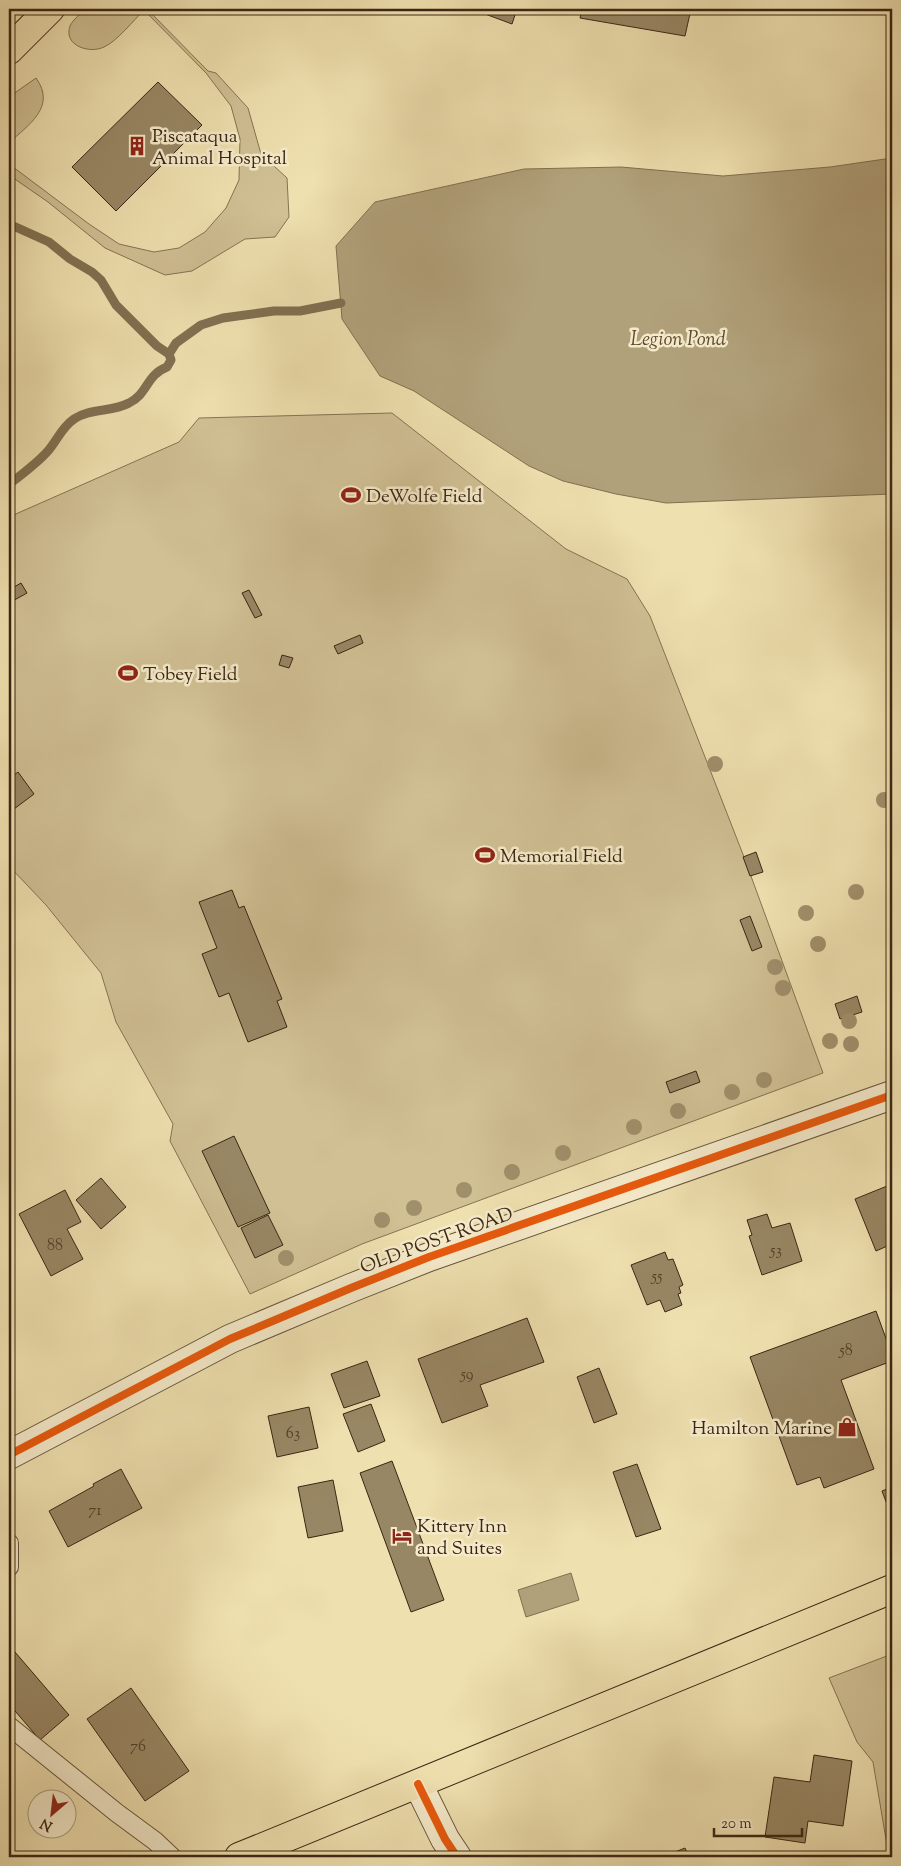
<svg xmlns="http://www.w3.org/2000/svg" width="901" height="1866" font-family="'Sorts Mill Goudy',serif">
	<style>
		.green { fill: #d0c094; stroke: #857354 }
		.water { fill: #b1a17a; stroke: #817051 }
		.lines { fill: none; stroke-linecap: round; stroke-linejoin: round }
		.stream { stroke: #817051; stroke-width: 9 }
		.building { fill: #988764; stroke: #3a2613 }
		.service-casing { stroke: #67543a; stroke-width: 20 }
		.minor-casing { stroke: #67543a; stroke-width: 30 }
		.primary-casing { stroke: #3a2613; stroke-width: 30 }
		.service { stroke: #f5ebcb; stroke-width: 18 }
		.minor { stroke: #f5ebcb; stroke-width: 28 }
		.primary { stroke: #efe0af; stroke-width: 28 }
		.cycleway-casing { stroke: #f5ebcb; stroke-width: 11 }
		.cycleway { stroke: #e8590c; stroke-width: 8 }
		.tree { fill: #a08f6b }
		.labels { text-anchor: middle; stroke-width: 5; stroke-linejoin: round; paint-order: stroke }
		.number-label { font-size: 16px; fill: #523e27 }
		.poi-label { font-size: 19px; fill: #3a2613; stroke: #f5ebcb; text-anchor: start }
		.street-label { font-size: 19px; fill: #3a2613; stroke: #f5ebcb }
		.water-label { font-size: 20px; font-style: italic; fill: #5e4b32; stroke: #f5ebcb }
	</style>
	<rect width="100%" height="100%" fill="#efe0af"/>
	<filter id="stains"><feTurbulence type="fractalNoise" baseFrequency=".004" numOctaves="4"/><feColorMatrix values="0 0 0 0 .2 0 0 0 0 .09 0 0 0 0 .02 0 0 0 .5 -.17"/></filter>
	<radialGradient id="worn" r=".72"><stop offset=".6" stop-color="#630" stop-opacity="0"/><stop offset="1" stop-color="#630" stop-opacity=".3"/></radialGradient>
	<!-- green -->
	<path class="green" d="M86,9H151L149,11L208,71L216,73L248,108L261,154L287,178L289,217L275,237L245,239L192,271L165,275L105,248L48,202L9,175V164L89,224L119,244L154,252L179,248L205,232L226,208L239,180L240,139L231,106L206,73L144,10C134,20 116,42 104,47C90,54 63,46 70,26C73,19 81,14 86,9Z
		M36,78C57,107 28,125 9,143V97Z
		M392,413L566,549L627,579L650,616L744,857L823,1073L362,1244L250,1294L170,1141L173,1124L116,1022L101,973L46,905L9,866V517L179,442L199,418Z
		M892,1654V1857H889L873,1762L857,1742L829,1678Z"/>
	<!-- water -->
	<path class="water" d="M892,158V494L666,503L616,494L563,481L529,466L414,391L380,376L342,319L336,246L375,202L524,169L621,167L723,176L830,167Z
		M571,1573L579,1600L526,1617L518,1590Z"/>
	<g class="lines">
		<!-- stream -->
		<path class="stream" d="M9,224L49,242L70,259L92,272L101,280L116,305L157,346L169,354
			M9,484C19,477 39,461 47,452C57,441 61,428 74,419C90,408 113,412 129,403C148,394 146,375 167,367L171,360L169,354L176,343L201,325L223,318L274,311H300L341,303"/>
	</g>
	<!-- building -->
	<path class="building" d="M478,9H517L512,24L477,11Z
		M582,9H691L685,36L580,18Z
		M158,82L202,125L116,211L72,167Z
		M21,583L27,593L9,603V590Z
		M249,590L262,615L255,618L242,593Z
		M360,635L363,643L338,654L334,646Z
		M282,655L293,658L289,668L279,665Z
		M18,772L34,794L14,809L9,801V779Z
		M756,852L763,872L750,876L743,857Z
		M232,890L239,908L244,906L282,999L277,1001L287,1027L248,1042L229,993L219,997L202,954L217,948L199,902Z
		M750,916L762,947L752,951L740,920Z
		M857,996L862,1012L840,1019L835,1004Z
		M696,1071L700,1082L670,1093L666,1082Z
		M234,1136L270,1213L238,1227L202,1151Z
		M101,1178L126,1207L101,1229L76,1200Z
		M892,1184V1244L876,1251L855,1199Z
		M65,1190L81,1222L67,1229L83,1259L51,1276L19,1214Z
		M767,1214L772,1228L790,1223L802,1261L762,1275L749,1236L752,1235L747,1220Z
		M268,1215L283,1245L255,1258L241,1228Z
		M665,1252L668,1260L673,1259L683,1285L679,1287L681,1293L678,1294L682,1305L665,1312L660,1300L647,1305L631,1265Z
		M876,1311L892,1355V1361L841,1380L874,1469L824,1488L820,1477L797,1485L750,1357Z
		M527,1318L544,1362L480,1385L488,1406L442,1423L418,1359Z
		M367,1361L380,1396L344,1408L331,1374Z
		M599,1368L617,1414L594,1423L577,1377Z
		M371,1404L385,1441L358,1452L343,1414Z
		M309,1407L318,1448L277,1457L268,1416Z
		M392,1461L444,1600L411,1612L360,1473Z
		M637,1464L661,1529L636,1537L613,1472Z
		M121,1469L142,1508L68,1547L49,1511L94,1486L93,1484Z
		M333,1480L343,1531L308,1538L298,1487Z
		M892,1487V1505L888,1507L882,1491Z
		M9,1645L69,1715L40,1740L9,1704Z
		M131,1688L189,1771L145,1801L87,1719Z
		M814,1755L852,1761L843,1826L808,1821L805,1843L765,1837L774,1777L810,1782Z
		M685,1848L689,1857H662Z"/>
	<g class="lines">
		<defs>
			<path id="service" d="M9,1543V1567
				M9,1726L117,1813L155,1841L172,1857"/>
			<path id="minor" d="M9,1455L230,1339L351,1288L429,1257L892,1095
				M418,1784L445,1839L457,1857"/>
			<path id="primary" d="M9,50L50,9
				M239,1857L892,1589"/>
		</defs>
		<!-- service casing -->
		<use href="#service" class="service-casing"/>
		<!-- minor casing -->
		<use href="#minor" class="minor-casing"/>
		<!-- primary casing -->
		<use href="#primary" class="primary-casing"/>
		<!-- service -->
		<use href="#service" class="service"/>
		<!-- minor -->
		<use href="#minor" class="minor"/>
		<!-- primary -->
		<use href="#primary" class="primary"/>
		<defs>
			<path id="cycleway" d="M9,1455L230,1339L351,1288L429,1257L892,1095
				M418,1784L445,1839L457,1857"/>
		</defs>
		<!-- cycleway casing -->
		<use href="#cycleway" class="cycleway-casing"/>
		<!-- cycleway -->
		<use href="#cycleway" class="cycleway"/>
	</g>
	<!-- trees -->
	<g class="tree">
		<circle cx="715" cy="764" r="8"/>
		<circle cx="884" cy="800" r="8"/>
		<circle cx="856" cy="892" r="8"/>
		<circle cx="806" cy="913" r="8"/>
		<circle cx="818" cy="944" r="8"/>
		<circle cx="775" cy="967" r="8"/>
		<circle cx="783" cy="988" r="8"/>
		<circle cx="849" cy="1021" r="8"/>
		<circle cx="830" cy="1041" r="8"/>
		<circle cx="851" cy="1044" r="8"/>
		<circle cx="764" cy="1080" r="8"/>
		<circle cx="732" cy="1092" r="8"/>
		<circle cx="678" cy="1111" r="8"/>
		<circle cx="634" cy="1127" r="8"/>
		<circle cx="563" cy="1153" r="8"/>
		<circle cx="512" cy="1172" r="8"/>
		<circle cx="464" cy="1190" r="8"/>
		<circle cx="414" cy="1208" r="8"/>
		<circle cx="382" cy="1220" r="8"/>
		<circle cx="286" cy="1258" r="8"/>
	</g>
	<!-- icons -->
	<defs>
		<symbol id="building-bare" viewBox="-9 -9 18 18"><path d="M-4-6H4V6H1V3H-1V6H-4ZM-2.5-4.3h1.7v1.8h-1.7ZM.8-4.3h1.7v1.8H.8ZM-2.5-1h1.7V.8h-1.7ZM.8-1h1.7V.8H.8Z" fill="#8f2418" stroke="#f5ebcb" stroke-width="2.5" paint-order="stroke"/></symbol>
		<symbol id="stadium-bare" viewBox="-9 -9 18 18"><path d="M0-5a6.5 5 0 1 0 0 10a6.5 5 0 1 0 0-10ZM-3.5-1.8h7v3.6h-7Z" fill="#8f2418" stroke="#f5ebcb" stroke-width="2.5" paint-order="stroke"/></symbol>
		<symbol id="shop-bare" viewBox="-9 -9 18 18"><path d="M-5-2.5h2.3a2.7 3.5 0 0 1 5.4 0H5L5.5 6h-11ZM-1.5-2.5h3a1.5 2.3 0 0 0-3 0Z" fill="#8f2418" stroke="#f5ebcb" stroke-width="2.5" paint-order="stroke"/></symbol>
		<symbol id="hotel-bare" viewBox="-9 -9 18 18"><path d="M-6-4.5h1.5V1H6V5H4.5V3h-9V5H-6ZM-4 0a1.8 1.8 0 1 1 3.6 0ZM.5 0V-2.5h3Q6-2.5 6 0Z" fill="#8f2418" stroke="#f5ebcb" stroke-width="2.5" paint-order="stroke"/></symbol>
	</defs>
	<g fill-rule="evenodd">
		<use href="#building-bare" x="123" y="132" width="28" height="28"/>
		<use href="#stadium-bare" x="337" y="481" width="28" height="28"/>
		<use href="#stadium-bare" x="114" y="659" width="28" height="28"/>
		<use href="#stadium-bare" x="471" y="841" width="28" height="28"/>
		<use href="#shop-bare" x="833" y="1413" width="28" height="28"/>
		<use href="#hotel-bare" x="388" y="1522" width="28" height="28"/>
	</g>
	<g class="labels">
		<!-- number labels -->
		<g class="number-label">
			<text x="55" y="1250">88</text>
			<text x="776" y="1255">53</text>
			<text x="657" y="1281">55</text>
			<text x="846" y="1355">58</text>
			<text x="467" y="1379">59</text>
			<text x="293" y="1438">63</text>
			<text x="95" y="1515">71</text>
			<text x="138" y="1751">76</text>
		</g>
		<!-- poi labels -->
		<g class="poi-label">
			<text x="152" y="142">Piscataqua<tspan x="152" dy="22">Animal Hospital</tspan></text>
			<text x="366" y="502">DeWolfe Field</text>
			<text x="143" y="680">Tobey Field</text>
			<text x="500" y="862">Memorial Field</text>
			<text x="832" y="1434" text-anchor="end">Hamilton Marine</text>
			<text x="417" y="1532">Kittery Inn<tspan x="417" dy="22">and Suites</tspan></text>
		</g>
		<!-- street labels -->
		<g class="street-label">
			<text transform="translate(436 1239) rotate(-20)" y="7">OLD POST ROAD</text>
		</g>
		<!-- water labels -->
		<g class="water-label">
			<text x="678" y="345">Legion Pond</text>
		</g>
	</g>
	<!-- margin -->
	<rect width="901" height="1866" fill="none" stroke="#efe0af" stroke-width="30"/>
	<rect x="10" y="10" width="881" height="1846" fill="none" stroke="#3a2613" stroke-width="2.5"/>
	<rect x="15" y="15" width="871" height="1836" fill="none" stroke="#3a2613"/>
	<!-- north arrow -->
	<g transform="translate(52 1814) rotate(208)"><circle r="24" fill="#f5ebcb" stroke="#aa9c81"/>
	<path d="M0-4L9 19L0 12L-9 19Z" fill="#8f2418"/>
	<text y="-8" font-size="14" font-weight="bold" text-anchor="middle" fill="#3a2613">N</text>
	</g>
	<!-- scale -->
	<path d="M714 1828v8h88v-8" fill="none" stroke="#3a2613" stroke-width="2.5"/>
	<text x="721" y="1828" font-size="15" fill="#3a2613" stroke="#f5ebcb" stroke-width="4" paint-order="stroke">20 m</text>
	<rect width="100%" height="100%" filter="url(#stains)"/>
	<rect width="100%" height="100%" fill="url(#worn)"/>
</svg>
